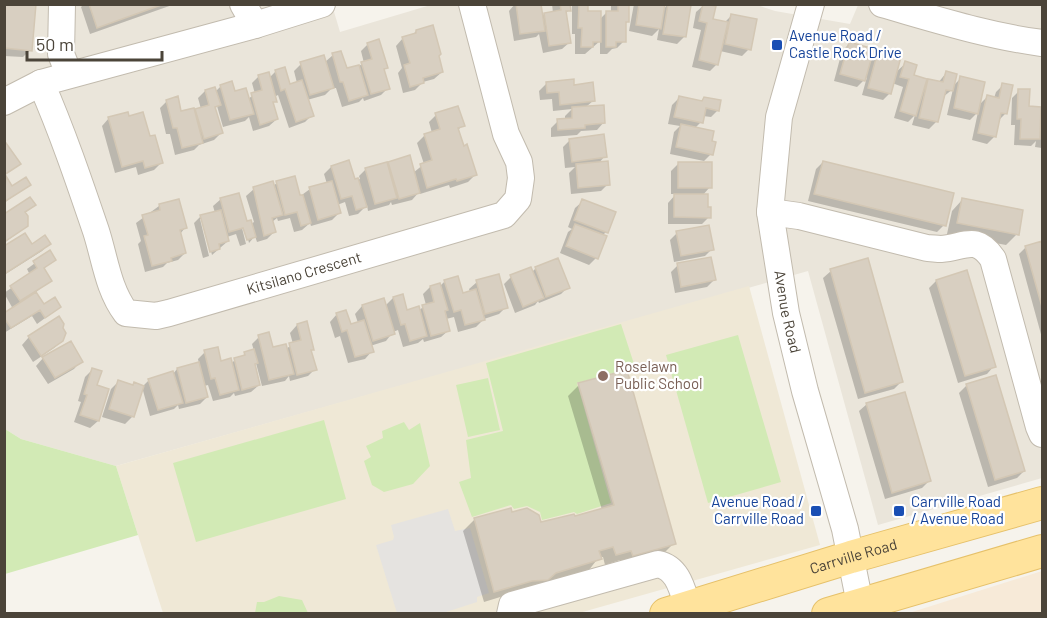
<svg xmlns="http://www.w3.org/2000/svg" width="1047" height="618" font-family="Barlow,sans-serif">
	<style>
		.residential { fill: #eae5da }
		.commercial { fill: #f7ead8 }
		.education { fill: #efe8d6 }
		.green { fill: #d2eab5 }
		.parking { fill: #e5e3e0 }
		.shadow { fill: #0003 }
		.building { fill: #d8cfc1; stroke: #d3c7b4; stroke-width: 1.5 }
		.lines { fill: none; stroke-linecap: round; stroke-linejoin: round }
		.minor-casing { stroke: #c2bbae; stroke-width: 28 }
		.major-casing { stroke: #e6c16a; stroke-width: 34 }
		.minor { stroke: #fff; stroke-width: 26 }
		.major { stroke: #ffe39c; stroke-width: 32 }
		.transit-dot { fill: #1a4fb4; stroke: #fff; stroke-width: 2 }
		.education-dot { fill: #8d6e63; stroke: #fff; stroke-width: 2 }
		.labels { text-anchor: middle; stroke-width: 4.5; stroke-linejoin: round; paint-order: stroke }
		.transit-label { font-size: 15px; fill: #164399; stroke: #fff; text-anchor: start }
		.street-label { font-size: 15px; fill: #4b4439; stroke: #fff }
		.education-label { font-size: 15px; fill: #785e54; stroke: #fff; text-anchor: start }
	</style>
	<rect width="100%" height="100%" fill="#f6f3ec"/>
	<!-- residential -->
	<path class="residential" d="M434,4H754L775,11L850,24L858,5H1042V478L878,525L808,271L116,466L21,439L5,429V5H332L340,32Z"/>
	<!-- commercial -->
	<path class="commercial" d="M1042,571V613H909Z"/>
	<!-- education -->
	<path class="education" d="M749,286L820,545L579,613H163L116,466Z"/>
	<!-- green -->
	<path class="green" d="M621,324L635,367L577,383L611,503L577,514L574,512L542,520L540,512L527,506L514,509L511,505L472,517L459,482L471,478L466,440L503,431L486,363Z
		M738,335L781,482L708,503L666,355Z
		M488,378L500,430L468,437L456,385Z
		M324,420L346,499L196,542L173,463Z
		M404,422L409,430L420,423L430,466L413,484L384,492L372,485L364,461L371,457L366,446L383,438L382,431Z
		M5,429L21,439L116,466L138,535L5,574Z
		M279,596L302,600L308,613H255L257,602H264Z"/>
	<!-- parking -->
	<path class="parking" d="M448,509L455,531L470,528L489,593L477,597V602L443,613H397L376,545L393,540L394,537L391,525Z"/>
	<!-- shadow -->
	<path class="shadow" d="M4,4L30,50L23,57L4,56Z
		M84,4H175L90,34L81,7Z
		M515,4H540L542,17L544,14L553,13L552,4H568L569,10L565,14L570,42L562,49L543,53L539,34L536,37L514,41L509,11Z
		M572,4H587V12L600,19L607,12H611V4H627L628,21L624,25V41L617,48L612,49L607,54H600V41L585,54H575V34H572Z
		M634,4H664L663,10L668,4H679L684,37L677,44L657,40L659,29L652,36L629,31Z
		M704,5L711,20L724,23L732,15L749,49L742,56L720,51L717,64L710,71L692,67L701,30L693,28L696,12Z
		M416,31L437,56L442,72L434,79L423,82L415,90L403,93L398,73L402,68L396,46L403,38L412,36Z
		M368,44L386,68L383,71L388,88L381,95L364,101L363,98L359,102L342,107L336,88H332L325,95L307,100L312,115L305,122L289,128L278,95L274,97L275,101L272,104L277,119L269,126L253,131L249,117L245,121L223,127L217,106L214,109L221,133L214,140L199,145L194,150L175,155L170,134H166L160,108L167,101L180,113L194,111L201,109L198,98L205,91L215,92L221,86L248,99L255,94L252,83L259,76L269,78L275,72L284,69L289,86L297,83L294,71L301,64L325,62L333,55L346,70L359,66L364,63L361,51Z
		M849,44L869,63L878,53L895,73L906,63L912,76L923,86L929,80L938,83L946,73L952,87L961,78L979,105L987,97L994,98L996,92L1003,85L1005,114L998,121L994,137L987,144L972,140L978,112L970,120L947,115L953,89L943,97L936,122L929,129L912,125L915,115L908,122L894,118L903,87L892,83L890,93L883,100L862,95L867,77L857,87L834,81L842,51Z
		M546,84L573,86L594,100L586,107L604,122L597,130L581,131L577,135L551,137V128L558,121L565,120V116L572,109L553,111L552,99L540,100L539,91Z
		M1019,91L1028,108L1039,116L1042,113V148L1035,147L1036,141L1031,146L1014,145L1015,125H1011L1012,98Z
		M679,98L700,102L704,98L718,110L711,117L703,116L701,122L695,128L711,154L704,161L670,154L674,132L680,126L668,124L672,105Z
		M436,115L463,125L457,131L475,175L468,182L450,188L449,185L420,194L419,192L412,200L392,205L391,202L389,205L368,211L367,205L358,214L349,216L345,202L337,205L339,213L332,220L311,226L310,223L302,230L294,232L290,218L278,221L277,218L272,222L274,232L267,239L257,242L255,236L249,243L245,227L242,228L246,244L240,246L236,234L227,237L228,241L212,255L203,219H200L209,256L203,258L194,223L201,216L215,213L213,206L221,199L246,223L251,224L254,222L246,196L254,189L273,186L277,183L299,197L310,189L327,184L324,174L331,167L354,181L360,179L359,176L366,169L409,157L413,173L424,164L417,143L424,136L432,133L429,122Z
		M109,118H128L149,138L161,163L154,170L138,175L136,167L115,173L102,126Z
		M570,140L605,156L598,164L608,184L601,191L571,194L569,173L575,167L565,168L563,147Z
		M823,162L944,225L937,232L808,201L816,169Z
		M678,164L710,187L702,196L709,217L702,224H668V203L676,194H671V171Z
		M4,178L12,188L29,185L4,203Z
		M962,200L1017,234L1006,245L947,234L952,211Z
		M583,201L606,232L602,236L596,258L589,265L560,253L568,232L572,229L568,227L575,208Z
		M34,205L24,214L27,226L4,243V216Z
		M159,206L185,228L180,234L185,253L178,260L167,263L163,267L145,272L138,244L141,241L136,223Z
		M677,233L712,249L705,256L674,262L670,240Z
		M1042,242V338L1019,254L1026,247Z
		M49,244L42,251L4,275V247Z
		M50,252L54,259L43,269L50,280L35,293L44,306L60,307L37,324L32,316L4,333V314L13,309L4,293L30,275L27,269Z
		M678,265L714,280L707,287L675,293L671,272Z
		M536,268L568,287L561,294L539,303L538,301L535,305L515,313L504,284L511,277L530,269L532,272Z
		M831,271L901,382L894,389L858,399L823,278Z
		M445,281L462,295L470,292L469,289L477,282L506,307L499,314L484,319L476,327L458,332L454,317L446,319L449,330L441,337L424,342L423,339L418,343L403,347L398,330L393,332L386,341L370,346L372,351L365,359L348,363L340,336L335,338L330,322L337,314L350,326L358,323L355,314L362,306L383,300L385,306L393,298L406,312L418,311L426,305L423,294L430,287L440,286Z
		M936,281L994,366L987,374L958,383L929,288Z
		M58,318L62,341L54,348L33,362L22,345L29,337Z
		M306,323L313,349L310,352L315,369L308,376L290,381L289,376L285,381L262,386L256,363L254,366L259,385L251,392L235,396L234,393L230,397L213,401L208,385L204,386L207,397L200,404L179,409L178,405L174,409L150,416L142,387L132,417L125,424L102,417L111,389L118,382L132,386L142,387L149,380L173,374L177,369L199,364L198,359L205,352L220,363H231L245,354L254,351L252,344L259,337L272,349H286L293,344L290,333L297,325Z
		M44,357L81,361L74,369L48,384L36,366Z
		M93,369L98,421L90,428L74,422L81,402L78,401L85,377Z
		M579,385L674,543L663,554L622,566L620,560L605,565L603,557H599L589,570L484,602L463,531L474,520L510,509L511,514L540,524L602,510L568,396Z
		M967,385L1024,471L1017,478L988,487L959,393Z
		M867,404L929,481L922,488L885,499L859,411Z"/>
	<!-- building -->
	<path class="building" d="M4,4H36L32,51L4,48Z
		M89,4H164L97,28Z
		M516,4H541L545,31L520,34Z
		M560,4H570L571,11H566L571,43L549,46L544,13L561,10Z
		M579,4H588V11H601V42H593V47H581L582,28H578Z
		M618,4H629V22H626V42H616V47H606V11H618Z
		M639,4H665L661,29L636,25Z
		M668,4L691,5L686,37L663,34Z
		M703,4L716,6L713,19L728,22L718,65L699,60L707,23L699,21Z
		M731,14L757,19L751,50L725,44Z
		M433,25L441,54L439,56L443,72L423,78L424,83L410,87L404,65L410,63L402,37L416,33V30Z
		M379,39L388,68L384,69L390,89L371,94L361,62L372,59L367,43Z
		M849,42L874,49L865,81L840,74Z
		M341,51L347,68L359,65L368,95L349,101L343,82H340L332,53Z
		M878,51L901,57L891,94L868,88Z
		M324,55L334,88L310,95L300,62Z
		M905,61L917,65L914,75L927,79L916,116L900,111L909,79L900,77Z
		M285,67L290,84L302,80L314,116L296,122L285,89L281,91L275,70Z
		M946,71L957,74L953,91L946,90L938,122L919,118L928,79L943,82Z
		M269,72L277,102H273L278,119L260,125L251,93L262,90L258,75Z
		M960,76L985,82L978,114L954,108Z
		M574,79V85L593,82L595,101L560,105L559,92L547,93L546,82Z
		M232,81L235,91L246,88L254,114L230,120L220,85Z
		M1002,83L1013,85L1007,114L1001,113L996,137L978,133L987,95L999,98Z
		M215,87L221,105L215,107L223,133L204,139L195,109L209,105L205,90Z
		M1018,89H1030L1029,106L1041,107L1040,139H1020L1021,119H1017Z
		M178,96L181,111L194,108L203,143L182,148L177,128H173L166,100Z
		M679,96L702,101L704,97L721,100L719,111L706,108L703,123L674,117Z
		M604,105L605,123L585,125V128L558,130L557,119L572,118V107Z
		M458,106L465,126L458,128L464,146L467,144L477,175L457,181L456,179L427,188L420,164L432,160L424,134L440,129L435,113Z
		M128,112L129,116L143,112L150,136L155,135L163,163L145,168L143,161L122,167L108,117Z
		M681,124L714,131L712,141L716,142L713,155L676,147Z
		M604,134L607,157L572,162L569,139Z
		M6,143L21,164L4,175V144Z
		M410,155L420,193L399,199L388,162Z
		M349,160L355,179L358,178L367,207L356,210L352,196L341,199L331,166Z
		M608,161L610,185L578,188L576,164Z
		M823,161L954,193L946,226L814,194Z
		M387,162L397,198L375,204L365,168Z
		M678,162H712V188H678Z
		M6,176L12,186L26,177L31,185L4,202Z
		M295,176L300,195H303L311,223L301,226L297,212L285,215L276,181Z
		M273,181L283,215L272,218L276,232L264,236L253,187Z
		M332,181L341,213L318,220L309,187Z
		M239,193L247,221L251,220L256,237L247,240L243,228L229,232L220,198Z
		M674,194H708V207H711V218L674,217Z
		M30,197L36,205L25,212L28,216V226L4,242V214Z
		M962,198L1023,210L1019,235L957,223Z
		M179,199L187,228L180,230L186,253L171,258L172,261L152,266L144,236L148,235L142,215L160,210L159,204Z
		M582,199L616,212L608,233L574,220Z
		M221,210L229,241L219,244L220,249L210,252L200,215Z
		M575,224L607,236L598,259L566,246Z
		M709,225L714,250L681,256L676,231Z
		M25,233L32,244L45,235L51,244L6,273L4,270V246Z
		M1042,241V307L1025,246Z
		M50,250L56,260L44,268L52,281L20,301L10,286L37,268L33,261Z
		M711,257L716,280L681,287L677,263Z
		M558,258L570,288L546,297L535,267Z
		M868,258L903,382L865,393L830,269Z
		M531,267L544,298L523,307L510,275Z
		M967,270L996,367L965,376L936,280Z
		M499,274L508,308L485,314L476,280Z
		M458,276L463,293L476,289L485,320L465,325L461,310L454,312L444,280Z
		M440,283L448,310L445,311L450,331L431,336L422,305L434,302L430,286Z
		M36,292L44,304L55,297L61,307L45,318L40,310L11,328L4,318V313Z
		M403,294L407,310L419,306L427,336L410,341L405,324L401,325L393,297Z
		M384,298L395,334L373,341L362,305Z
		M346,310L351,324L364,320L374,352L355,357L347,330L342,332L336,313Z
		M59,316L64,324L63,328L66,333L63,341L41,356L28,336Z
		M307,321L314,350H311L317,370L297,375L289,343L301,340L297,324Z
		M269,332L273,347L286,344L294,374L269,380L258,335Z
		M71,341L83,362L55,378L42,357Z
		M218,347L221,361L231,358L239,390L220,395L215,378L211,379L204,350Z
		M254,349L258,363L255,364L260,385L242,390L234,358L245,355L244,352Z
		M199,362L208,397L186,403L177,368Z
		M92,368L102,371L97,385L109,389L99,421L80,415L87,395L84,394Z
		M627,370L676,544L633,556L631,551L616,555L613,547L599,551L602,559L556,573L548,580L532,581L494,592L474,518L511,508L512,512L527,508L539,515L541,522L574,514L575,516L614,505L578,383Z
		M173,371L183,403L158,410L148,379Z
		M996,375L1025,471L995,480L966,384Z
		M118,380L133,385L134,382L144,386L134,417L109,409Z
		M905,392L931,481L892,493L866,403Z"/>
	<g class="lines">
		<defs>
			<g id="minor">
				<path d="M62,4L61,54L69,74"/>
				<path d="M243,4L255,25"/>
				<path id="s1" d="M811,4L779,117L770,212L786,313L805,391L845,529L862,614"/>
				<path d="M882,4C935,19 988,36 1042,43"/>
				<path id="s2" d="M41,83C62,131 79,181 96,231C105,259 108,289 126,313L156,316L169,313L504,215L518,199L521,178L519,162L506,134L472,4"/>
				<path d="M4,102L41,83L255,25L322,4"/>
				<path d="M770,212L799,216L927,248C931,248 937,249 941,249C965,247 976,234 993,259L1039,427L1042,434"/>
				<path d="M510,614L512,605L658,564C678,568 682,589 688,607"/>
			</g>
			<g id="major">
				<path id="s3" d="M666,614L851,557L1042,503"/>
				<path d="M828,614L1042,551"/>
			</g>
		</defs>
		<!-- minor casing -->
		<use href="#minor" class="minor-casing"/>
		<!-- major casing -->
		<use href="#major" class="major-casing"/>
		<!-- minor -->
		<use href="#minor" class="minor"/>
		<!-- major -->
		<use href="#major" class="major"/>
	</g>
	<!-- markers -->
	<g class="transit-dot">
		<rect x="771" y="39" width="12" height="12" rx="3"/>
		<rect x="810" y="505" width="12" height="12" rx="3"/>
		<rect x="893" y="505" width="12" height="12" rx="3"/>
	</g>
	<circle class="education-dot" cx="603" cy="376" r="6"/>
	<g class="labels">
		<!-- transit labels -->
		<g class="transit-label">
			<text x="789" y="41">Avenue Road /<tspan x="789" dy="17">Castle Rock Drive</tspan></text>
			<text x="804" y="507" text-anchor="end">Avenue Road /<tspan x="804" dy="17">Carrville Road</tspan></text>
			<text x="911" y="507">Carrville Road<tspan x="911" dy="17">/ Avenue Road</tspan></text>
		</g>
		<!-- street labels -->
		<g class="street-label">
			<text dy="5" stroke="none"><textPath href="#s2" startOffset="430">Kitsilano Crescent</textPath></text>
			<text dy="5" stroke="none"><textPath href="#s1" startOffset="314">Avenue Road</textPath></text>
			<text dy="5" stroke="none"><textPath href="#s3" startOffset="196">Carrville Road</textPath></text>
		</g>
		<!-- education labels -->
		<g class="education-label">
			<text x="615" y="372">Roselawn<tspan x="615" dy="17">Public School</tspan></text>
		</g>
	</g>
	<!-- border -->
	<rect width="1047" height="618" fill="none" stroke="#4b4439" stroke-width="12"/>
	<!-- scale -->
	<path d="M27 51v9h135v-9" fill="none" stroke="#4b4439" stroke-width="3"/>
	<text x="36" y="51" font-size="18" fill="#4b4439" stroke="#ffffff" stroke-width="4.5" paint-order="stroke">50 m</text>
</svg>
